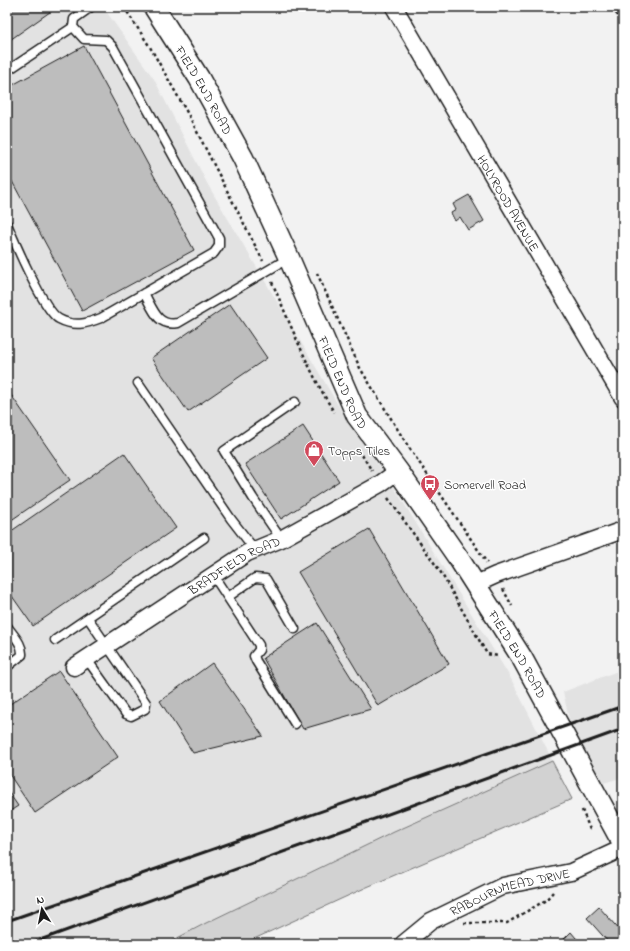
<svg xmlns="http://www.w3.org/2000/svg" width="630" height="951" font-family="'Indie Flower',sans-serif">
	<style>
		.built { fill: #e2e2e2 }
		.green { fill: #d2d2d2; stroke: #777 }
		.building { fill: #bdbdbd; stroke: #1c1c1c }
		.lines { fill: none; stroke-linecap: round; stroke-linejoin: round }
		.service-casing { stroke: #1c1c1c; stroke-width: 11 }
		.minor-casing { stroke: #1c1c1c; stroke-width: 19 }
		.tertiary-casing { stroke: #1c1c1c; stroke-width: 23 }
		.path { stroke: #1c1c1c; stroke-width: 2.5; stroke-dasharray: 3 3; stroke-linecap: butt }
		.service { stroke: #fff; stroke-width: 8 }
		.minor { stroke: #fff; stroke-width: 16 }
		.tertiary { stroke: #fff; stroke-width: 20 }
		.rail { stroke: #1c1c1c; stroke-width: 3 }
		.labels { text-anchor: middle; stroke-width: 3; stroke-linejoin: round; paint-order: stroke }
		.street-label { font-size: 13px; fill: #1c1c1c; stroke: #fff }
		.poi-label { font-size: 13px; fill: #1c1c1c; stroke: #fff; text-anchor: start }
	</style>
	<rect width="100%" height="100%" fill="#f2f2f2"/>
	<filter id="ink" filterUnits="userSpaceOnUse"><feTurbulence type="fractalNoise" baseFrequency=".025" numOctaves="2"/><feDisplacementMap in="SourceGraphic" scale="8" xChannelSelector="R" yChannelSelector="G"/><feConvolveMatrix kernelMatrix="1 2 1 2 8 2 1 2 1" color-interpolation-filters="sRGB"/></filter>
	<g filter="url(#ink)">
		<!-- built -->
		<path class="built" d="M7,7H103L154,79L208,185L350,425L397,492L510,677L572,799L367,887L243,944H7Z
			M623,669V777L604,783L583,750L569,719L563,692Z"/>
		<!-- green -->
		<path class="green" d="M552,761L572,799L367,887L243,944H166L206,923L394,832Z"/>
		<!-- building -->
		<path class="building" d="M7,7H57L7,42Z
			M84,46L194,250L82,311L7,172V88Z
			M469,195L484,221L468,230L460,217L455,221L451,213L456,210L453,204Z
			M230,304L267,358L188,412L151,358Z
			M7,389L70,480L7,523Z
			M303,426L339,481L281,519L245,464Z
			M124,453L176,528L33,626L7,589V534Z
			M369,529L449,664L378,706L298,572Z
			M317,623L371,709L303,729L263,658Z
			M212,663L263,736L193,753L160,701Z
			M59,671L118,757L35,813L7,771V706Z
			M7,790L18,806L7,813Z
			M599,907L623,934V944H610L587,918Z
			M571,932L581,944H561L560,943Z"/>
		<g class="lines">
			<defs>
				<path id="service" d="M7,71L73,27L74,19L91,7
					M7,224C15,243 44,311 59,319C74,327 86,324 101,318L214,253L219,246V238L113,47L106,40L84,39L73,27
					M144,293C153,309 157,327 178,323L289,258
					M138,383L231,519L255,550
					M281,539L253,498L224,451L295,402
					M213,575L259,645V650L254,656L256,661L295,724
					M228,597L255,578L266,579L295,629
					M7,626C13,635 23,644 22,655L7,667
					M55,640L204,538
					M86,658L126,714L131,716L145,709L146,703L142,697L88,618"/>
				<g id="minor">
					<path id="s1" d="M394,7L623,398"/>
					<path d="M622,7L623,9"/>
					<path d="M476,584L496,575L623,530"/>
					<path id="s2" d="M74,667L247,553L281,539L380,484L398,471"/>
					<path id="s3" d="M403,944L431,921L503,886L571,872L623,848"/>
				</g>
				<g id="tertiary">
					<path id="s4" d="M154,7L199,78L243,158L289,258L357,416L398,471L459,559L522,658L623,844"/>
				</g>
			</defs>
			<!-- service casing -->
			<use href="#service" class="service-casing"/>
			<!-- minor casing -->
			<use href="#minor" class="minor-casing"/>
			<!-- tertiary casing -->
			<use href="#tertiary" class="tertiary-casing"/>
			<!-- path -->
			<path class="path" d="M124,7L150,47L189,116L263,261
				M317,273L360,368L406,443L487,563
				M272,282C291,326 309,372 334,412
				M362,455L372,471
				M388,498L440,571L487,654L499,656
				M503,589L512,606
				M582,810L591,832
				M464,923H507L546,900L553,892"/>
			<!-- service -->
			<use href="#service" class="service"/>
			<!-- minor -->
			<use href="#minor" class="minor"/>
			<!-- tertiary -->
			<use href="#tertiary" class="tertiary"/>
			<!-- rail -->
			<path class="rail" d="M7,921L623,706
				M29,944L623,729"/>
		</g>
	</g>
	<!-- icons -->
	<defs>
		<symbol id="shop-pin" viewBox="-11 -11 22 30"><path d="M0 17L-7.5 6A9.5 9.5 0 1 1 7.5 6Z" fill="#d1495b" stroke="#fff"/><path d="M-5-2.5h2.3a2.7 3.5 0 0 1 5.4 0H5L5.5 6h-11ZM-1.5-2.5h3a1.5 2.3 0 0 0-3 0Z" fill="#fff"/></symbol>
		<symbol id="bus-pin" viewBox="-11 -11 22 30"><path d="M0 17L-7.5 6A9.5 9.5 0 1 1 7.5 6Z" fill="#d1495b" stroke="#fff"/><path d="M-5-6H5V4H4V6H2V4H-2V6H-4V4H-5ZM-3.5-4V0h7V-4ZM-3.5 1.2v1.5H-2V1.2ZM2 1.2v1.5H3.5V1.2Z" fill="#fff"/></symbol>
	</defs>
	<g fill-rule="evenodd">
		<use href="#shop-pin" x="303" y="439" width="22" height="30"/>
		<use href="#bus-pin" x="419" y="473" width="22" height="30"/>
	</g>
	<g class="labels">
		<!-- street labels -->
		<g class="street-label">
			<text dy="5" stroke="none"><textPath href="#s4" startOffset="97">FIELD END ROAD</textPath></text>
			<text dy="5" stroke="none"><textPath href="#s1" startOffset="227">HOLYROOD AVENUE</textPath></text>
			<text dy="5" stroke="none"><textPath href="#s4" startOffset="421">FIELD END ROAD</textPath></text>
			<text dy="5" stroke="none"><textPath href="#s2" startOffset="190">BRADFIELD ROAD</textPath></text>
			<text dy="5" stroke="none"><textPath href="#s4" startOffset="745">FIELD END ROAD</textPath></text>
			<text dy="5" stroke="none"><textPath href="#s3" startOffset="121">RABOURNMEAD DRIVE</textPath></text>
		</g>
		<!-- poi labels -->
		<g class="poi-label">
			<text x="328" y="455">Topps Tiles</text>
			<text x="444" y="489">Somervell Road</text>
		</g>
	</g>
	<!-- margin -->
	<rect width="630" height="951" fill="none" stroke="#fff" stroke-width="24"/>
	<rect x="12" y="12" width="606" height="927" fill="none" stroke="#1c1c1c" stroke-width="1.5" filter="url(#ink)"/>
	<!-- north arrow -->
	<g transform="translate(42 909) rotate(350)" stroke="#ffffff" stroke-width="3" paint-order="stroke">
	<path d="M0-3L7 15L0 10L-7 15Z" fill="#1c1c1c"/>
	<text y="-6" font-size="11" font-weight="bold" text-anchor="middle" fill="#1c1c1c">N</text>
	</g>
</svg>
